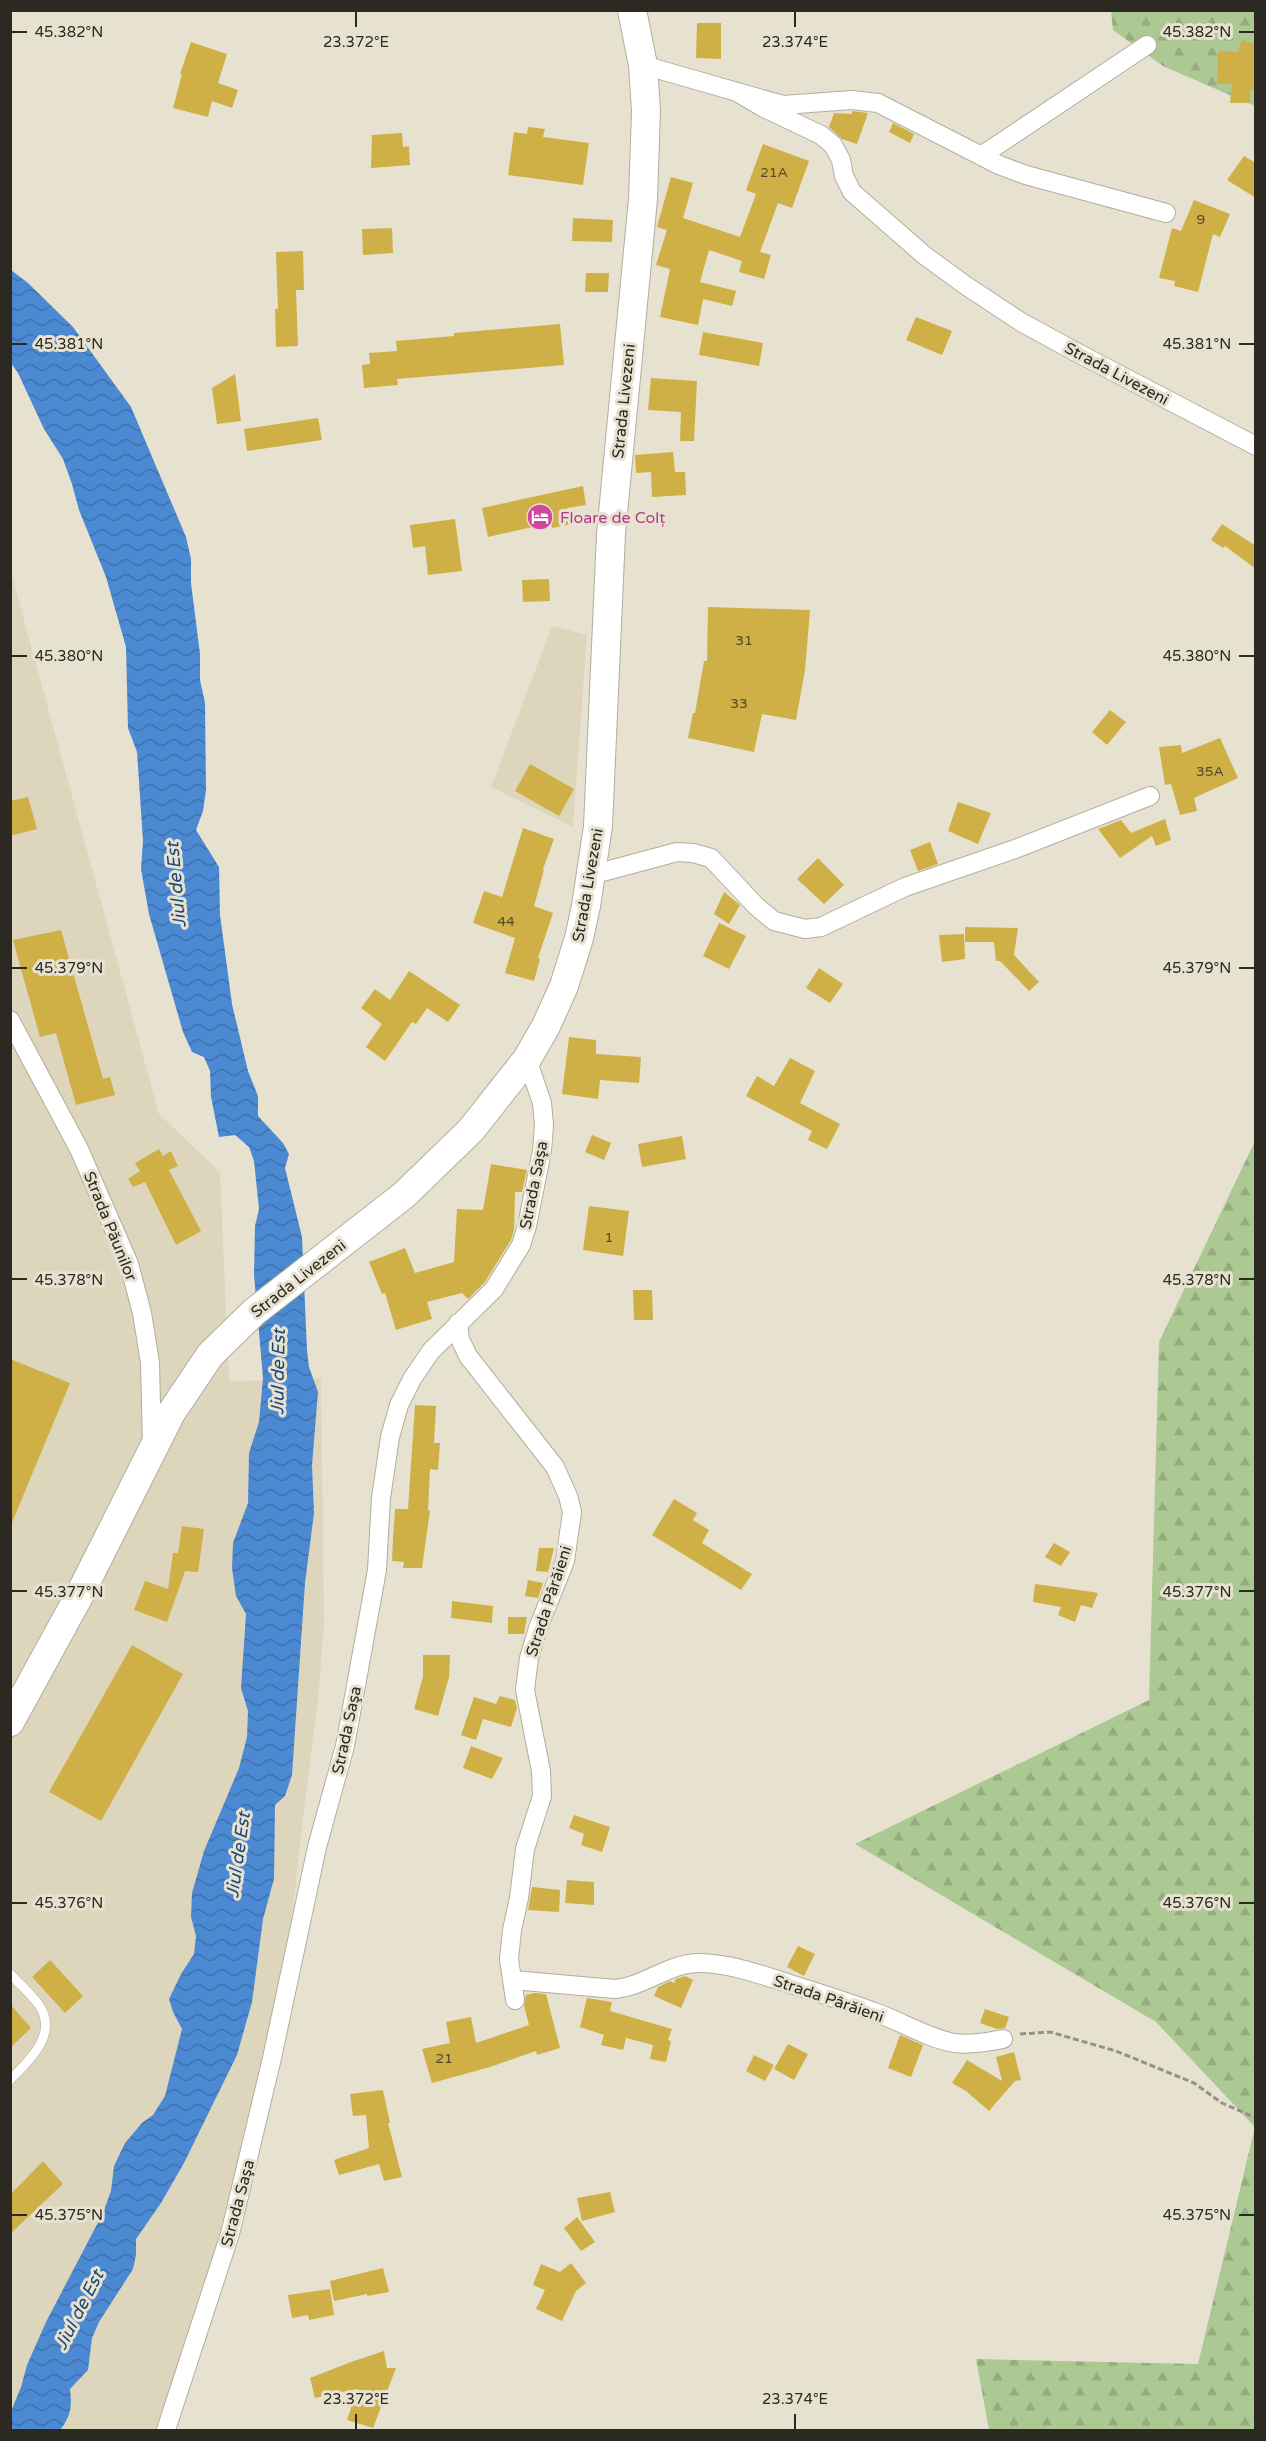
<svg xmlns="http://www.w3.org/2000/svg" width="1266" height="2441" font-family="'Varela Round',sans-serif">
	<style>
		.built { fill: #ddd6bd }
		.forest { fill: url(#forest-firs) }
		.water { fill: url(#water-waves) }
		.building { fill: #cfb046 }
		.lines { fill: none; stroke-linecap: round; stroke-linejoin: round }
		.service-casing { stroke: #b2ad9d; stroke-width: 10 }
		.minor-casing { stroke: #b2ad9d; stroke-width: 20 }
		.primary-casing { stroke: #b2ad9d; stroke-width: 30 }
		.path { stroke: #959184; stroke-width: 3; stroke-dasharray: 6 3; stroke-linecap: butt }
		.service { stroke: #fff; stroke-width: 9 }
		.minor { stroke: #fff; stroke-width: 18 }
		.primary { stroke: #fff; stroke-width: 28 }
		.ticks { fill: none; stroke: #2b2922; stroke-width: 2 }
		.labels { text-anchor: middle; stroke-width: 6; stroke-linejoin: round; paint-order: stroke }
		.number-label { font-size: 14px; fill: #544b2b }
		.street-label { font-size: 16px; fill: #2b2922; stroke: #e7e2d0 }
		.hotel-label { font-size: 16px; fill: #b23c85; stroke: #e7e2d0; text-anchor: start }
		.water-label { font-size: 18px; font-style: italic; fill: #1a4677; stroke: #e7e2d0 }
		.ticks-label { font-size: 15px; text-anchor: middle; fill: #2b2922; stroke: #e7e2d0; stroke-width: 6; stroke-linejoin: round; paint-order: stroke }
	</style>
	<defs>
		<pattern id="forest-firs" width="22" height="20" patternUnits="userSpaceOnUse" patternTransform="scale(1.5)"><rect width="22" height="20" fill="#acc893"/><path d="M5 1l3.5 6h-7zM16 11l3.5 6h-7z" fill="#94ac7e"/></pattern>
		<pattern id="water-waves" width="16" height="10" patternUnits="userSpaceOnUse" patternTransform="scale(1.5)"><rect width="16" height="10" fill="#4b8ad3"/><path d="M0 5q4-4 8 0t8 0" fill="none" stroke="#3f71ab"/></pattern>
	</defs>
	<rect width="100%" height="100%" fill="#e7e2d0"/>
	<!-- built -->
	<path class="built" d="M10,569L159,1114L220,1172L229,1381L321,1379L324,1623L319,1689L302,1825L275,2081L171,2430H11Z
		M552,626L587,635L573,827L491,787Z"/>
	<!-- forest -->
	<path class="forest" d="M1111,11H1255V106L1163,66L1113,30Z
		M1255,1141V2430H989L976,2359L1198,2364L1255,2127L1156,2022L855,1844L1149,1700L1159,1342Z"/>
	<!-- water -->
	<path class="water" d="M11,270L28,283L73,327L131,407L186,537L191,559V583L200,654V680L205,703L206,790L203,811L196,830L219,867L220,915L232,1004L248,1071L258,1096V1116L283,1143L289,1154L285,1168L302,1237L307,1350L309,1367L318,1392L312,1465L314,1513L305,1583L292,1775L285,1796L275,1805L274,1879L263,1919L252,2002L237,2055L184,2163L161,2203L136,2239V2255L133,2269L99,2322L92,2338L88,2370L70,2389C72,2407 71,2416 60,2430H11L10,2414L21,2387L27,2365L46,2322L103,2213L111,2191L114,2166L125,2143L142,2123L153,2115L165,2096L182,2029L173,2012L169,1999L181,1974L194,1954L196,1936L191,1917L192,1893L204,1851L239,1768L247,1737L248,1711L241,1688L246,1614L236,1596L232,1568L233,1543L248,1503L249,1453L259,1422L263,1378L254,1275L255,1226L259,1209L254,1161L249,1147L235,1135L219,1137L211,1097L210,1071L204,1057L192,1052L183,1032L149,914L141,869L143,841L137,752L128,728L126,647L106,577L79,510L72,484L63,459L44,429L18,373L11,363Z"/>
	<!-- building -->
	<path class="building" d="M697,23H721V59L696,58Z
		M1242,40L1256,45V90L1250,89V103H1230L1232,84H1217L1218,51L1238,52Z
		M191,42L227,54L218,83L238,90L232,108L212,101L208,117L173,108L182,74H180Z
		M852,111L868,113L857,144L842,139L829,127L834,113L852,114Z
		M893,123L914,134L910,143L889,132Z
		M528,127L545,129L543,137L589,143L583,185L508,175L514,132L527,134Z
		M402,133L403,147L409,146L410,165L371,168L372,135Z
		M763,144L809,161L792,208L778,203L760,252L771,255L764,279L739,272L742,261L709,250L700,282L736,291L732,306L703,299L698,325L660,317L670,269L656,265L667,230L657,227L671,177L693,183L683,218L740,237L756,194L746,190Z
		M1244,156L1256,163V198L1227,180Z
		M1194,200L1230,214L1220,237L1213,234L1198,292L1174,286L1175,281L1159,278L1172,228L1181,231Z
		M573,218L613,220L612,242L572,241Z
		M392,228L393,253L363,255L362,229Z
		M303,251L304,290H296L298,346L276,347L275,309H278L276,252Z
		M586,273H609L608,292H585Z
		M916,317L952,331L942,355L906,340Z
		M560,324L564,365L397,379L398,385L364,388L362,365L370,364L369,353L397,351L396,341L454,336V333Z
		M703,332L763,343L759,366L699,355Z
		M235,374L241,421L217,424L212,388Z
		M651,378L697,381L694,441H680L681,412L648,410Z
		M318,418L322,440L247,451L244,429Z
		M673,452L675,472H685L686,495L652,497L651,472L636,473L635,455Z
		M583,486L586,505L567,508L571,524L552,528L551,523L488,537L482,508Z
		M455,519L462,571L428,575L425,546L413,548L410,525Z
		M1222,524L1256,546V569L1225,546L1223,548L1211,540Z
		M549,579L550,601L523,602L522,580Z
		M708,607L810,610L805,670L796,720L762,714L754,752L688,738L693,713H695L704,661H707Z
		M1110,710L1126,722L1107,745L1092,732Z
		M1220,738L1238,778L1194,798L1197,811L1180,815L1171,784L1165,785L1159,747L1181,745L1182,753Z
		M530,764L574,789L559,816L515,791Z
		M28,797L37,829L10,836V801Z
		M958,802L991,813L978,844L948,831Z
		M1165,819L1171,840L1156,846L1152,836L1120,858L1098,829L1121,820L1131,833Z
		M523,828L554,839L543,869L544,870L534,906L553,913L538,958L540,959L534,981L505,973L515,938L473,923L484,891L502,897Z
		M930,842L938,864L918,871L910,850Z
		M818,858L844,885L824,904L797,879Z
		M724,892L740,905L729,924L714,914Z
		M719,923L746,936L729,969L703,956Z
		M965,927L1018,928L1014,955L1039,982L1029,991L1000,961H996L994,942H965Z
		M61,930L103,1079L110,1077L115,1095L76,1105L56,1033L40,1037L13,940Z
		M964,934L965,959L942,962L939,935Z
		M819,968L843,984L830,1003L806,988Z
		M409,971L460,1005L448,1022L427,1008L416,1024L412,1022L385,1061L366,1047L382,1024L361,1008L375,989L390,1000Z
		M569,1037L596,1040V1054L641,1057L639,1083L600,1080L598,1099L562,1094Z
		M790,1058L815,1071L800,1103L840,1124L827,1149L808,1140L812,1131L746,1096L757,1076L774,1086Z
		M592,1135L611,1143L604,1160L585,1152Z
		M682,1136L686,1159L642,1167L638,1144Z
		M159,1149L163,1156L171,1151L178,1166L169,1170L201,1231L176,1245L145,1182L133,1187L128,1179L140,1171L135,1163Z
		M491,1164L527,1170L522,1192H515L514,1230L511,1240L485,1282L468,1299L462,1293L427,1302L432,1319L396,1330L385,1293L382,1294L369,1262L405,1248L415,1273L454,1262L457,1209L483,1210Z
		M589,1206L629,1211L623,1256L583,1250Z
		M633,1290H652L653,1320H634Z
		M10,1359L70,1383L11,1525H10Z
		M415,1405L436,1406L434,1443H440L438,1470L430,1469L428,1510L430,1511L422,1568H403L404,1562L392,1561L393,1538L395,1509H408Z
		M674,1499L697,1513L693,1520L709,1530L702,1543L752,1574L741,1590L652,1535Z
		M182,1526L204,1529L198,1572L185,1571L167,1622L134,1610L145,1581L168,1589L173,1553H178Z
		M1054,1543L1070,1552L1061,1566L1045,1557Z
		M539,1548H554L548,1572L536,1571Z
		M528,1580L543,1583L538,1598L525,1596Z
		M1035,1584L1086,1591L1098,1593L1092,1608L1081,1605L1075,1622L1058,1615L1061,1607L1033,1602Z
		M452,1601L493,1606L492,1623L451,1618Z
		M508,1617H527L524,1634H508Z
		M132,1645L183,1674L101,1821L49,1792Z
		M423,1655H450L449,1677L438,1716L414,1709L423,1677Z
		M500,1696L515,1700L517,1708L511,1727L483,1719L476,1740L461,1735L474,1697L496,1704Z
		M471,1746L503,1758L492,1779L463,1768Z
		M574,1815L610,1827L602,1852L581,1845L584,1834L569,1828Z
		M567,1880L594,1882V1905L565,1903Z
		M532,1887L560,1890L559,1912L528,1910Z
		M798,1946L815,1954L804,1976L787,1967Z
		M50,1960L83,1996L65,2013L32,1977Z
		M685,1976L693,1980L681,2008L654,1996L658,1987L670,1981L674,1983L676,1979Z
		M535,1993L546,1994L560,2048L537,2055L536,2051L490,2067L432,2083L422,2049L450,2043L446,2022L471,2017L476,2043L529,2025L524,2006L526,1995Z
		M587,1998L612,2002L610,2011L672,2029L668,2040L671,2041L666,2062L650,2059L653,2045L626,2038L623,2050L601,2045L604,2035L580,2027Z
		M10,2004L31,2028L10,2048Z
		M985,2009L1009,2017L1005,2028L997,2029L980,2023Z
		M900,2035L923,2045L911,2077L888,2068Z
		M788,2044L808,2054L794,2080L774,2069Z
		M1014,2052L1021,2080L1015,2081L989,2111L966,2091L952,2083L967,2060L1002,2081L996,2057Z
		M754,2055L774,2065L765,2081L746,2071Z
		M383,2090L390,2123H388L402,2177L384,2181L379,2164L339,2175L334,2160L369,2148L366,2115L353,2116L350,2094Z
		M43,2161L63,2184L10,2234V2195Z
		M610,2192L615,2212L582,2221L577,2198Z
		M577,2217L595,2242L581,2251L564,2228Z
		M571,2263L586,2283L576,2291L562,2321L536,2309L545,2290L533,2285L541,2264L560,2272Z
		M383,2268L389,2292L367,2296V2294L334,2301L330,2281Z
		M330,2289L334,2315L309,2320L308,2315L292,2318L288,2295Z
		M384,2351L387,2368H396L373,2428L347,2420L357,2389L315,2398L310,2378L351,2362Z"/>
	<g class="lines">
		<defs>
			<path id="service" d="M10,1974C20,1984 31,1994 39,2005C59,2034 29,2061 10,2080"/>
			<path id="minor" d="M643,65L783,105L852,100L878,103L999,165L1026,175L1166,213
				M740,94L764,108L821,135L833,145L841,160L844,176L852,192L924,255L965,285L1021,322L1076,352L1256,446
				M981,156L1147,45
				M591,875L677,852L693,853L711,858L756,906L774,921L805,929L821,927L905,887L1018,848L1150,796
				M10,1020L79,1149L129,1264L142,1313L150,1363L152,1445
				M458,1323L460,1339L468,1356L555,1467L568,1496L572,1512L565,1561L538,1628L529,1658L525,1690L541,1771L542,1796L525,1849L519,1898L512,1930L509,1959L515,2000
				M513,1980L615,1989C646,1986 670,1962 701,1963C732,1964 762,1975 790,1984C819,1993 848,2002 877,2013C902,2022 927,2038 954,2043C971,2045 987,2042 1003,2039
				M166,2430L230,2234L272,2058L317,1847L345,1746L377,1570L381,1498L390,1437L399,1405L412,1379L431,1351L494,1289L521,1245L527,1226L542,1151L544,1125L542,1103L527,1059"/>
			<path id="primary" d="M10,1722L79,1596L171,1413L210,1355L254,1312L404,1195L471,1130L527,1059L546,1026L564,986L579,938L586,906L598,826L611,534L643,199L646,111L643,65L632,10"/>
		</defs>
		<!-- service casing -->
		<use href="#service" class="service-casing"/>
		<!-- minor casing -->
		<use href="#minor" class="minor-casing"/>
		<!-- primary casing -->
		<use href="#primary" class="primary-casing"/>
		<!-- path -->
		<path class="path" d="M1020,2034L1050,2032L1116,2051L1194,2083L1222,2103L1256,2118"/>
		<!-- service -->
		<use href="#service" class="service"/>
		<!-- minor -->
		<use href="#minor" class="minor"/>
		<!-- primary -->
		<use href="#primary" class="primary"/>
	</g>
	<!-- ticks -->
	<path class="ticks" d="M356,12V27M795,12V27M12,32H27M1239,32H1254M12,344H27M1239,344H1254M12,656H27M1239,656H1254M12,968H27M1239,968H1254M12,1279H27M1239,1279H1254M12,1591H27M1239,1591H1254M12,1903H27M1239,1903H1254M12,2215H27M1239,2215H1254M356,2414V2429M795,2414V2429"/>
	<!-- icons -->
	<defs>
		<symbol id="hotel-disc" viewBox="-11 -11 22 22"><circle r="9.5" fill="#d1479c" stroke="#e7e2d0"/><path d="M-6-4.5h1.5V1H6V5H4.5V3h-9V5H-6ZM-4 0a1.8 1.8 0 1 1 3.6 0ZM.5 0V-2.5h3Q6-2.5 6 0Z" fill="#fff"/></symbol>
	</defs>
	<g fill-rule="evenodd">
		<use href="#hotel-disc" x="525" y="502" width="30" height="30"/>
	</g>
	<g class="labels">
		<!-- number labels -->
		<g class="number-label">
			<text x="774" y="177">21A</text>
			<text x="1201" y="224">9</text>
			<text x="744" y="645">31</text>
			<text x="739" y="708">33</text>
			<text x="1210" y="776">35A</text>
			<text x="506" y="926">44</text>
			<text x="609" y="1242">1</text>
			<text x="444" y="2063">21</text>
		</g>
		<!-- street labels -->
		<g class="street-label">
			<text transform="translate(1117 373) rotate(28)" y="6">Strada Livezeni</text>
			<text transform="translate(623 401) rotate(-84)" y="6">Strada Livezeni</text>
			<text transform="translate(587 885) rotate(-80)" y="6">Strada Livezeni</text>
			<text transform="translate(533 1185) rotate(-79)" y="6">Strada Saşa</text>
			<text transform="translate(111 1226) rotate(68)" y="6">Strada Păunilor</text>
			<text transform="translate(298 1278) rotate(-38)" y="6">Strada Livezeni</text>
			<text transform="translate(548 1601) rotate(-72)" y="6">Strada Pârăieni</text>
			<text transform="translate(346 1730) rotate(-78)" y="6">Strada Saşa</text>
			<text transform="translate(829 1998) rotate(19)" y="6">Strada Pârăieni</text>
			<text transform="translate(237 2203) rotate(-75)" y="6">Strada Saşa</text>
		</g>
		<!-- hotel labels -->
		<g class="hotel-label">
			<text x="560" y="523">Floare de Colț</text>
		</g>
		<!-- water labels -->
		<g class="water-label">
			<text transform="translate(176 885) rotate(-95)" y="6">Jiul de Est</text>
			<text transform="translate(278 1372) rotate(-89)" y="6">Jiul de Est</text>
			<text transform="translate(238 1855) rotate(-82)" y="6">Jiul de Est</text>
			<text transform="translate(79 2310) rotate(-63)" y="6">Jiul de Est</text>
		</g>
	</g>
	<g class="ticks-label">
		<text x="69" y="37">45.382°N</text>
		<text x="1197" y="37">45.382°N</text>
		<text x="356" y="47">23.372°E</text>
		<text x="795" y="47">23.374°E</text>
		<text x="69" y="349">45.381°N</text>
		<text x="1197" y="349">45.381°N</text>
		<text x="69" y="661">45.380°N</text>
		<text x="1197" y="661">45.380°N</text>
		<text x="69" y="973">45.379°N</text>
		<text x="1197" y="973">45.379°N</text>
		<text x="69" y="1285">45.378°N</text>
		<text x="1197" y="1285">45.378°N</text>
		<text x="69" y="1597">45.377°N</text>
		<text x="1197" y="1597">45.377°N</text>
		<text x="69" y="1908">45.376°N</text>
		<text x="1197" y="1908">45.376°N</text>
		<text x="69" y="2220">45.375°N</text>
		<text x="1197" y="2220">45.375°N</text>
		<text x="356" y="2404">23.372°E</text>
		<text x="795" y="2404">23.374°E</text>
	</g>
	<!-- border -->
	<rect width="1266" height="2441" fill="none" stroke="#2b2922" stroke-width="24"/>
</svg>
